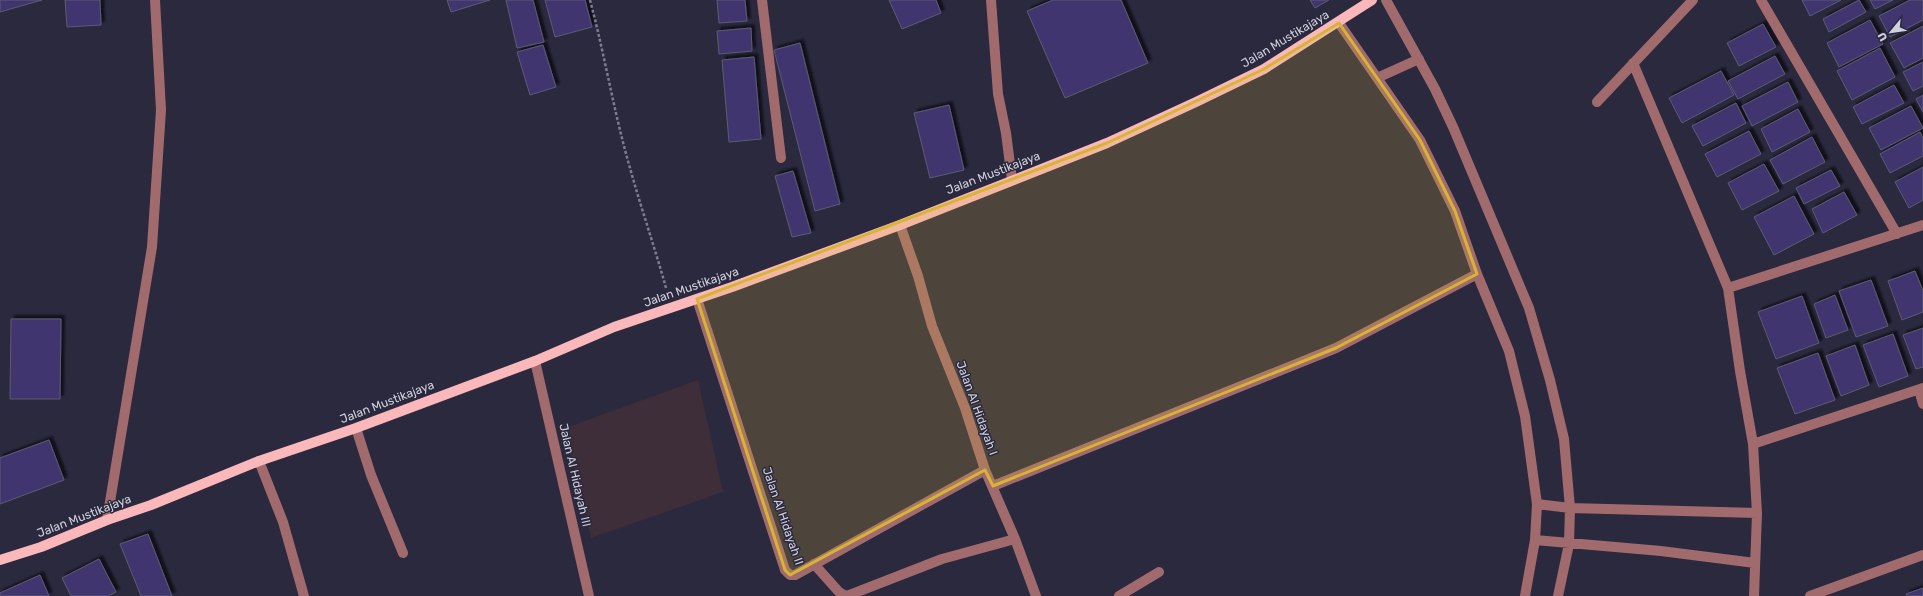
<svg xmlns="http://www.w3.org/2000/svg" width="1923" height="596" font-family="Rubik,sans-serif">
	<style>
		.medical { fill: #3d2e3a }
		.building { fill: #3f366e; stroke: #5d5b73; filter: url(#shadow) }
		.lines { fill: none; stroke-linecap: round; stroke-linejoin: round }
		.path { stroke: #7e7d8e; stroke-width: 2.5; stroke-dasharray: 3 2; stroke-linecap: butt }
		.minor { stroke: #a16b6e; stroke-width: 10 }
		.major { stroke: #fbb8bb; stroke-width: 10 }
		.marked { fill: #d7b434; fill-opacity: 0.2; stroke: #d7b434; stroke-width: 3; stroke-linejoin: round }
		.labels { text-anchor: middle; stroke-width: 3; stroke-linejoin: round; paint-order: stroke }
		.street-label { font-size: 12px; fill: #d0d0dd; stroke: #2b293e }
	</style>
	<defs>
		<filter id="shadow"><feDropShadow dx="3.5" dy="-3.5" stdDeviation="1" flood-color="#0009"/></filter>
	</defs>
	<rect width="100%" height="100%" fill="#2b293e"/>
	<!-- medical -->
	<path class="medical" d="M698,380L723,492L591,538L565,428Z"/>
	<!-- building -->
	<path class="building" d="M0,0H42L0,12Z
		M65,0H100L101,25L67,27Z
		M447,0H490L451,12Z
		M506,0H533L544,42L517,48Z
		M545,0H585L592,27L555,37Z
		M717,0H745L747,21L719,23Z
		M889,0H936L941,13L902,29Z
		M1053,0H1121L1148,63L1065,98L1027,11Z
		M1310,0H1329L1315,8Z
		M1802,0H1841L1810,16Z
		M1859,0L1866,12L1829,32L1823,19Z
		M1870,0H1893L1875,9Z
		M1910,0H1923V20L1890,37L1879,16Z
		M1870,20L1883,44L1839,67L1827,43Z
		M1763,24L1776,47L1739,66L1727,43Z
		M1923,26V58L1904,68L1890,43Z
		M751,28L752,51L719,54L717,31Z
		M800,43L840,204L815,211L774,50Z
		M543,45L556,87L530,95L517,52Z
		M1880,48L1895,77L1852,100L1837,71Z
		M1775,56L1785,74L1738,99L1728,81Z
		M754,57L761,139L729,142L722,60Z
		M1923,62V86L1913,91L1903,72Z
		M1721,71L1734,95L1682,123L1669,98Z
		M1788,82L1798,102L1752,126L1742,106Z
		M1894,85L1904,103L1862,124L1853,107Z
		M1923,95V112L1916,99Z
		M1736,103L1746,123L1703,146L1692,126Z
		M949,105L964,170L930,178L914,113Z
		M1911,106L1923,128L1881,150L1869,128Z
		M1798,109L1810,132L1772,152L1761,129Z
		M1749,131L1761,154L1717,177L1705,154Z
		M1920,132L1923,138V156L1890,173L1880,154Z
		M1812,137L1825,162L1783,184L1770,160Z
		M1764,164L1779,191L1742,210L1728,183Z
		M1923,167V200L1909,208L1895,182Z
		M1831,170L1840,186L1804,204L1796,188Z
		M793,171L811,233L792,237L775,176Z
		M1844,192L1857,215L1823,233L1812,209Z
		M1794,196L1814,234L1774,255L1754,217Z
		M1915,271L1923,291V312L1902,320L1888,281Z
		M1871,280L1888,326L1856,337L1839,291Z
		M1835,295L1848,330L1826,338L1814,304Z
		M1802,296L1819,343L1776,359L1758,312Z
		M11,319H61L60,399H10Z
		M1923,328V367L1916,369L1903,335Z
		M1893,334L1908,376L1879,387L1863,345Z
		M1855,345L1869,385L1841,396L1826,356Z
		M1818,353L1835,400L1795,414L1777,368Z
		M49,440L64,480L0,504V458Z
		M148,534L172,596H141L120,544Z
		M99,559L116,592L108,596H71L62,578Z
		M40,575L49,596H0V593Z
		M1923,588V596H1907L1906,594Z"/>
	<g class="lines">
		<!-- path -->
		<path class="path" d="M590,0C605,56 614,113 630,168C641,208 655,248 666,288"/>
		<!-- minor -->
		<path class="minor" d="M762,0L781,158
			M991,0L998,94L1006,133L1012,180
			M1386,0L1435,89L1453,127L1529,308L1550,380L1564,439L1570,508L1569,544L1558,596
			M1761,0L1897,234
			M1339,23L1420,140L1455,211L1477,274L1509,351L1525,416L1537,504L1535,540L1525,596
			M1633,63L1728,288L1740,371L1753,444L1757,513L1754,596
			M1377,78L1419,59
			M1597,102L1693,0
			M900,225L918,276L932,326L965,408L985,470L1015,539L1036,596
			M1728,288L1923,225
			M697,299L785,570L790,575H795L985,470
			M535,361L589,596
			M1919,390L1923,404
			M356,428L371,475L403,553
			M1753,444L1923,388
			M259,461L283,522L304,596
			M993,486L1336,348L1477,274
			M1537,504L1570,508L1757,513
			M107,520L152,247L161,110L155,0
			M1535,540L1661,551L1755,563
			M814,564L839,592L846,596
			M847,596L942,559L1015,539
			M1119,596L1159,572
			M1810,596L1923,555"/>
		<!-- major -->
		<path class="major" d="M0,560L41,547L107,520L151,505L259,461L356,428L535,361L614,327L732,287L900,225L1107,143L1196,102L1264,69L1372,0"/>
	</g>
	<!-- marked area -->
	<path class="marked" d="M1339,23L1420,140L1455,211L1477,274L1336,348L993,486L985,470L790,575L785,570L697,299L1107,143L1264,69Z"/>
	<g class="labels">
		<!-- street labels -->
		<g class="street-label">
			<text transform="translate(1285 39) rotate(-31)" y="4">Jalan Mustikajaya</text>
			<text transform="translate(993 173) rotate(-21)" y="4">Jalan Mustikajaya</text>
			<text transform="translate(691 287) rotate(-19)" y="4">Jalan Mustikajaya</text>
			<text transform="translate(387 402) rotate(-21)" y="4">Jalan Mustikajaya</text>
			<text transform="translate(977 408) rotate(70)" y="4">Jalan Al Hidayah I</text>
			<text transform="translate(575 475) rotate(77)" y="4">Jalan Al Hidayah III</text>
			<text transform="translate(84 516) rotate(-21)" y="4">Jalan Mustikajaya</text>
			<text transform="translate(783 516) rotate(71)" y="4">Jalan Al Hidayah II</text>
		</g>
	</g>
	<!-- north arrow -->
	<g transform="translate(1891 32) rotate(241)" stroke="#2b293e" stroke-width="3" paint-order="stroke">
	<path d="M0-3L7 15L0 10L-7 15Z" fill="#d0d0dd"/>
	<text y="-6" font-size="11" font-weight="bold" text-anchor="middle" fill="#d0d0dd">U</text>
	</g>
</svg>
